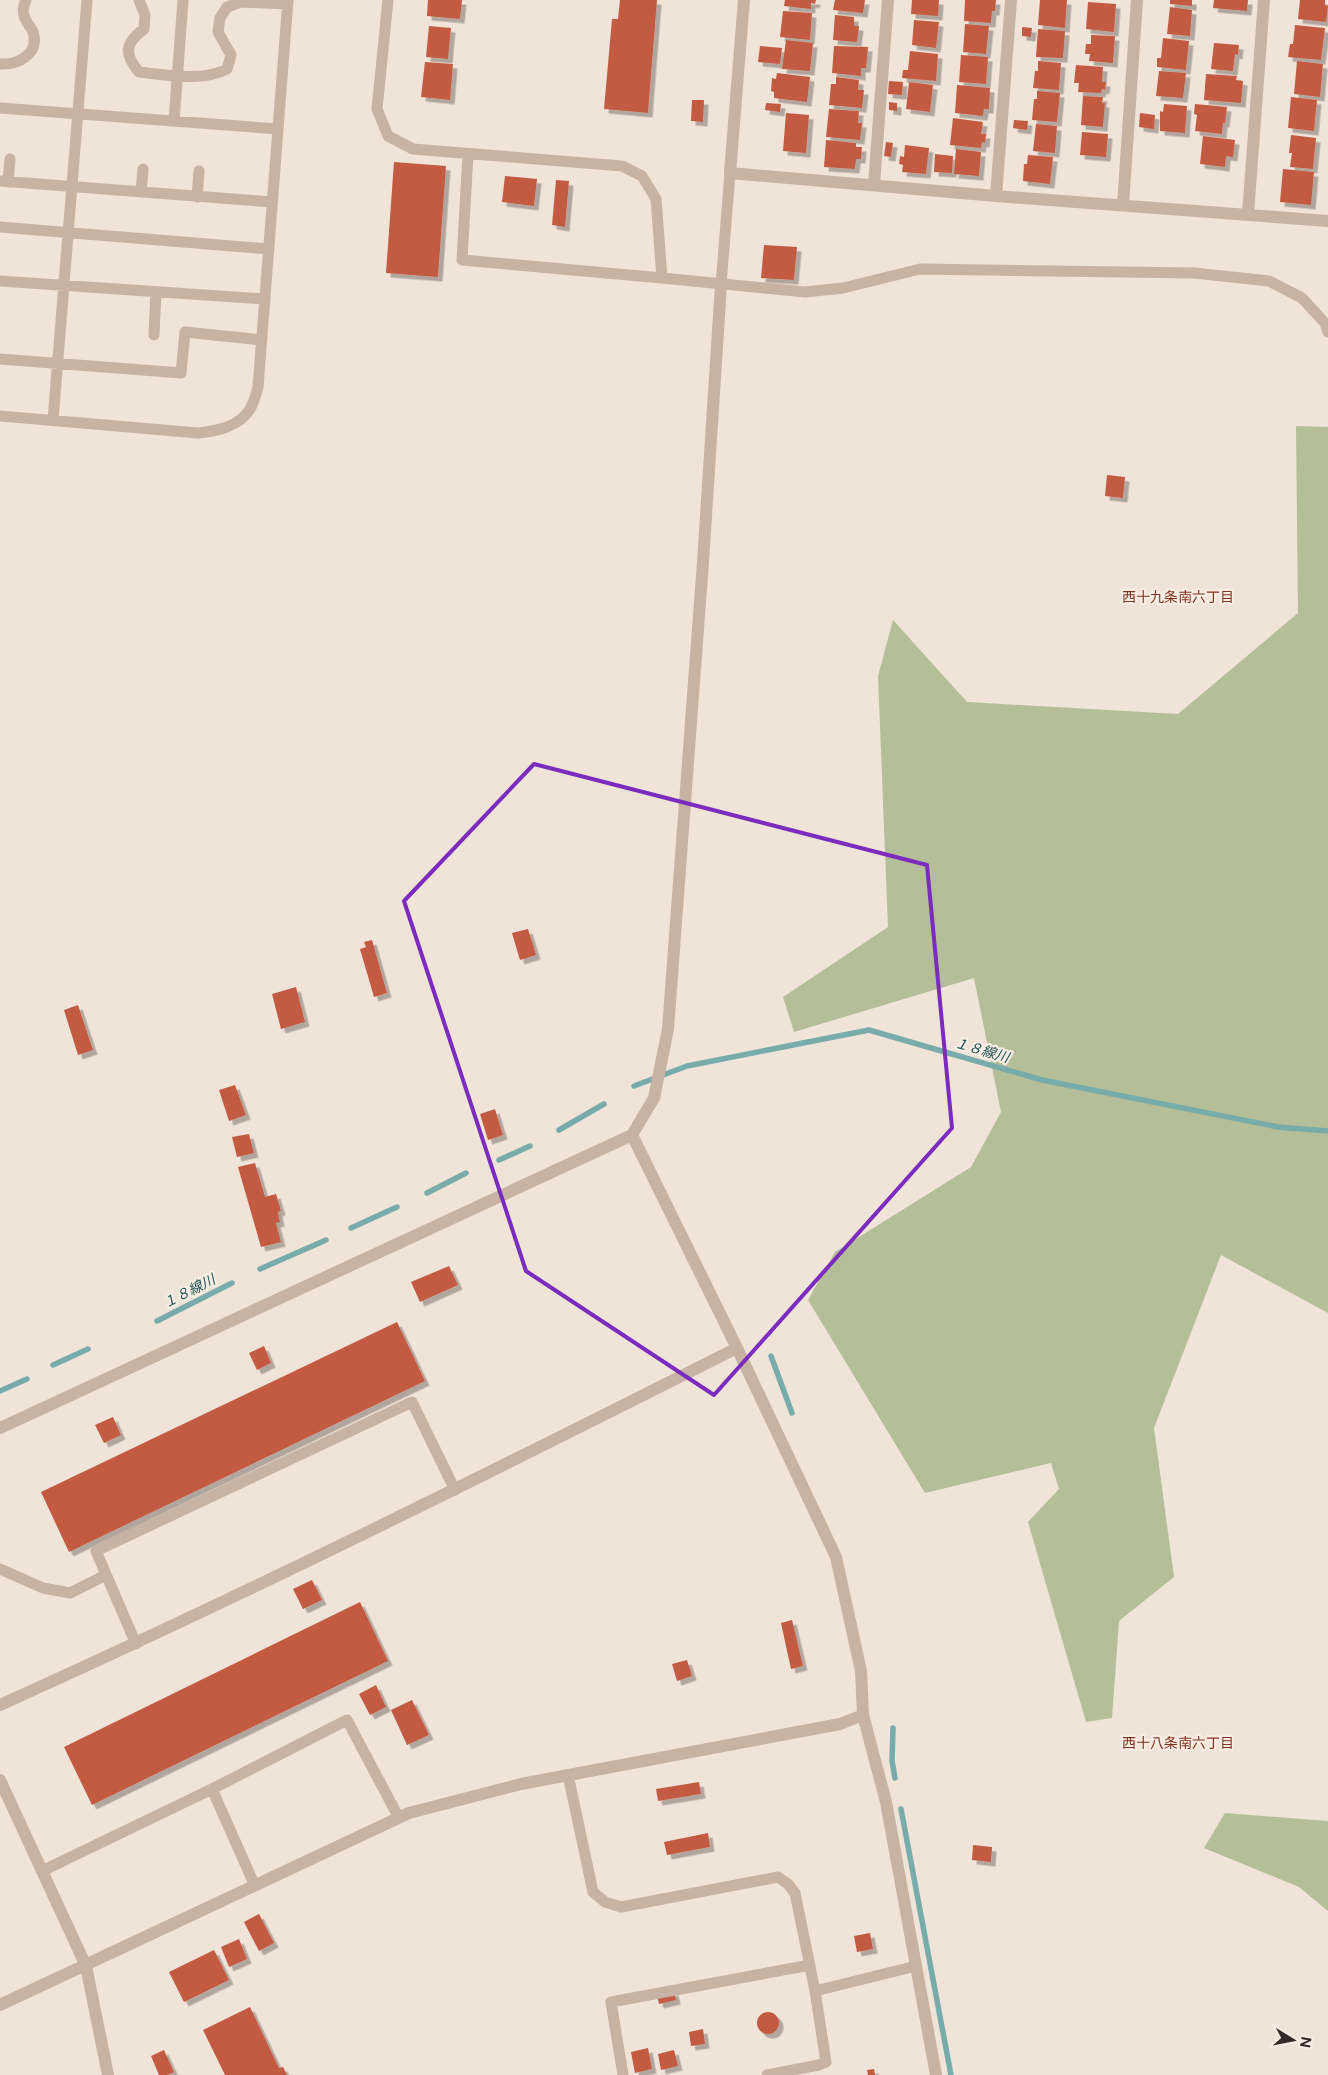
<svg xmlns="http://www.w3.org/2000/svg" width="1328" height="2075" font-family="'Public Sans','Noto Sans JP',sans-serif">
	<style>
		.green { fill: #b4be98 }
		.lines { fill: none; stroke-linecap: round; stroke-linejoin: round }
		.stream { stroke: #77acab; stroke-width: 5.5 }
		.building { fill: #c35a43; filter: url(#shadow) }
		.service { stroke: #c7b2a4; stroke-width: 11 }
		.minor { stroke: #c7b2a4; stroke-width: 12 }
		.marked { fill: none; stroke: #7b2cbf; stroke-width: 4; stroke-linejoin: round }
		.labels { text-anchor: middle; stroke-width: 4.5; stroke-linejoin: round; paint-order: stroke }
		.neighbourhood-label { font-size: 14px; fill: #803221; stroke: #f8ede3 }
		.water-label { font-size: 14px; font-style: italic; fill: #1c5353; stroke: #f8ede3 }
	</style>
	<defs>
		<filter id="shadow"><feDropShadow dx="4.5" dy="4.5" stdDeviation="0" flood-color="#0004"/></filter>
	</defs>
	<rect width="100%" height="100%" fill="#f0e3d8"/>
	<!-- green -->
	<path class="green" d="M1296,426L1328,427V1313L1221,1255L1154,1428L1174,1577L1119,1621L1112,1718L1086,1722L1028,1522L1059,1489L1051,1463L925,1493L808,1300L835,1252L971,1167L1001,1112L974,978L794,1032L783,997L888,927L878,676L893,620L967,702L1178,714L1298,613Z
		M1225,1813L1328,1821V1911L1299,1887L1204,1848Z"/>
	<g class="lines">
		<!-- stream -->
		<path class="stream" d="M634,1086L687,1066L869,1030L1042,1080L1278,1127L1328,1131
			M559,1130L604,1104
			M499,1160L530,1146
			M427,1193L466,1173
			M351,1228L397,1207
			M260,1269L326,1240
			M157,1321L232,1283
			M771,1356L792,1413
			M53,1365L88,1349
			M0,1391L27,1379
			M893,1728L892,1761L895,1778
			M901,1809L951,2075"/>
	</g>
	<!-- building -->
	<path class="building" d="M428,0H462L460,19L427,16Z
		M620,0H657L648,113L604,109L612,19H618Z
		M785,0H816L815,4L811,3V9L784,6Z
		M835,0H865L863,13L833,10Z
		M912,0H939L938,16L911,14Z
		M965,0H996L995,11H992L991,23L964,21Z
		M1040,0H1067L1065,28L1038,25Z
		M1170,0H1192V6L1170,4Z
		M1214,0H1248L1247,11L1213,8Z
		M1300,0H1325V5L1328,6L1326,22L1298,19Z
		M1088,2L1116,4L1114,32L1086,29Z
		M1170,7L1192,10L1190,36L1167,34Z
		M783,11L812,13L810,40L780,37Z
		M835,15L854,17V26H859L857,42L833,40Z
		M914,20L939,22L936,48L912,45Z
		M965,24L989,26L986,54L963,52Z
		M1295,25L1325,28L1321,60L1288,57L1290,44H1293Z
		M429,26L451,28L448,59L426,57Z
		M1022,27L1032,28L1031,37L1022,36Z
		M1038,29L1065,31L1063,58L1036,57Z
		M1091,35L1115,36L1113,63L1089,61L1090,54H1085L1086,44H1091Z
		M1163,38L1189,41L1186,70L1157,67V58H1161Z
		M786,40L813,43L810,71L782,69Z
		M1214,43L1239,45L1238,55L1235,54L1233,71L1211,69Z
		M760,46L782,48L780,64L758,62Z
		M834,46L868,47L866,68H861V76L832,73Z
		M910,51L938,54L936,81L902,78L903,70H908Z
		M961,55L988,57L986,84L959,82Z
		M1038,61L1061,63L1059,90L1033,88L1035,71H1038Z
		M1297,61L1323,64L1320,97L1294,94Z
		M425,62L453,64L450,100L421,97Z
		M1076,65L1103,67L1102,82H1106L1105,90L1102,89L1101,93L1078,92L1079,83H1074Z
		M1159,71L1186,73L1183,98L1156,96Z
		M777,73L810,77L807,102L774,98V92L771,91L772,78L776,79Z
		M1206,74L1237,76L1236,80L1243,81L1241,103L1204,100Z
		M836,77L859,80L858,90H864L862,108L829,105L831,84H836Z
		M889,81L903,82L902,95L888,94Z
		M909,82L933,85L930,112L906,109Z
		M957,85L990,88L989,109H984L983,116L955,113Z
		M1037,91L1060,93L1057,122L1032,120L1034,99H1037Z
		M1083,96L1103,97L1102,103H1105L1103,127L1081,125Z
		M1291,97L1317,100L1314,131L1288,128Z
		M692,100H704L703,122L691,121Z
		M889,102L897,103V111L889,110Z
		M766,103L781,104L780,112L765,110Z
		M1164,104L1187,106L1185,133L1160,131V111L1163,112Z
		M1195,104L1227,107L1225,123H1223L1222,134L1195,131L1197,115L1194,114Z
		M829,109L859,111L858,123H862L860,140L826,137Z
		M786,113L809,115L806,153L783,151Z
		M1140,113L1155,115L1154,129L1139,127Z
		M953,118L983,122L981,134H986L985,143L982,142L981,148L950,145Z
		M1014,120L1028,121L1027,130L1013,128Z
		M1036,124L1057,126L1055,153L1033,151Z
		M1082,132L1108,134L1106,157L1080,155Z
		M1291,135L1316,138L1313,169L1290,167L1292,153H1289Z
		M1203,136L1235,140L1233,157L1226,156L1225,167L1200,164Z
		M826,140L856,143V147H862L861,159H856L855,169L824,167Z
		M886,142L893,143L891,157L884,156Z
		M905,145L929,148L926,174L902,172L903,165L899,164L900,156L904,157Z
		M956,149L981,152L979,176L954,174Z
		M935,154L953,156L952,173L934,172Z
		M1028,155L1053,157L1050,184L1023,181L1024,164H1027Z
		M394,162L446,166L438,277L386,273Z
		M1283,169L1314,172L1311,205L1280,202Z
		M505,176L537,179L534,206L502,202Z
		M556,180L569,181L565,227L552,225Z
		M764,245L797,247L794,280L761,278Z
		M1107,475L1125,477L1123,498L1105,496Z
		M528,929L536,955L520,960L512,933Z
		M372,940L387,993L374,997L360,949L366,947L364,942Z
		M296,987L305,1022L281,1029L272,994Z
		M78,1005L93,1050L78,1055L64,1010Z
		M235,1085L246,1115L229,1121L219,1090Z
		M495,1109L503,1135L488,1140L480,1114Z
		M249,1134L254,1153L237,1157L232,1137Z
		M255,1163L265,1197L276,1194L281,1211L278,1212L280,1222L276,1223L281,1242L261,1247L238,1167Z
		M449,1266L458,1285L420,1302L411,1282Z
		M397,1322L425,1381L69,1552L41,1492Z
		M264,1346L271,1363L257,1370L249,1353Z
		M113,1417L121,1435L104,1443L95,1425Z
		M312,1580L322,1600L303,1609L293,1589Z
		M360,1602L388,1661L92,1805L64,1747Z
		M792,1620L803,1666L791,1669L781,1623Z
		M687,1660L692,1676L677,1681L672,1664Z
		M376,1685L386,1707L370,1715L359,1694Z
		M412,1700L429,1735L407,1745L391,1710Z
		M699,1782L701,1794L658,1801L656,1789Z
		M708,1833L710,1847L667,1855L664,1842Z
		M973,1845L992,1847L991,1862L972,1860Z
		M259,1914L274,1943L259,1951L244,1922Z
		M870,1933L873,1949L857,1952L854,1936Z
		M239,1939L247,1959L229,1967L221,1947Z
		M214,1950L229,1980L184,2002L169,1972Z
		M674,1991L676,2000L659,2004L657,1995Z
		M250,2007L279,2068L283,2067L287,2075H225L203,2030Z
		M757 2023a11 11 0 1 1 22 0a11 11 0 1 1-22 0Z
		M703,2029L705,2044L691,2046L689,2032Z
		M648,2048L652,2069L635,2073L631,2052Z
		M164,2050L174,2072L167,2075H159L151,2056Z
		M674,2050L678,2066L661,2070L658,2054Z
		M874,2069L875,2075H868L867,2070Z"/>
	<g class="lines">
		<!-- service -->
		<path class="service" d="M139,0L145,15L144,29C124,44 124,54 139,72C167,75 203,82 227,69L231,55L218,32L220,18L227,7L241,2L288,4
			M388,0L377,109L388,136L413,149L622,166L642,176L656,199L662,278L805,292L843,288L920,269L1194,273L1269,281L1302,298L1325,323L1328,332
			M0,64C18,65 40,54 33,32C31,26 25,22 24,15C22,10 24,5 26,0
			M0,108L278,129
			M174,121L183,0
			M468,154L462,260L662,278
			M0,181L272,202
			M8,182L10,159
			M141,192L143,169
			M197,197L199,171
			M0,227L269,249
			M0,281L265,299
			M721,285L730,173
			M154,335L156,292
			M0,359L181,373L185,332L262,340
			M0,416L198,433C217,431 239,427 250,409C254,403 256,394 258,387L288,0
			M53,420L87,0
			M0,1569L43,1588L70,1593L106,1575
			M136,1644L96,1551L412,1402L455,1490
			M568,1775L593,1892L605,1902L621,1907L778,1877L788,1884L795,1893L815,1991L826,2062L819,2065L767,2075
			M42,1871L212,1789
			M255,1886L212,1789L347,1720L399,1818
			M815,1991L916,1966
			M623,2075L611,2002L810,1965"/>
		<!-- minor -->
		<path class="minor" d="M744,0L730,173L996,196L1328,221
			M874,184L888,0
			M996,196L1011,0
			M1123,205L1137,0
			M1248,214L1264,0
			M632,1135L737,1348L836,1557L861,1671L863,1715L886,1802L936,2075
			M0,1428L632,1135L654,1098L668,1029L703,562L721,285
			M0,1705C249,1593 493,1471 737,1348
			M0,1780L86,1966L108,2075
			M0,2005L409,1813L521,1784L840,1724L863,1715"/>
	</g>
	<!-- marked area -->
	<path class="marked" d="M534,764L927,865L952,1128L714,1395L526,1271L404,901Z"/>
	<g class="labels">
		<!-- neighbourhood labels -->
		<g class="neighbourhood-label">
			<text x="1178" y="602">西十九条南六丁目</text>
			<text x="1178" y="1748">西十八条南六丁目</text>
		</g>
		<!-- water labels -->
		<g class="water-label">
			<text transform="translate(982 1050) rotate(16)" y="5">１８線川</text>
			<text transform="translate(189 1291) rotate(-27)" y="5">１８線川</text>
		</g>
	</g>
	<!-- north arrow -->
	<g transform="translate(1293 2040) rotate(100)" stroke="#f8ede3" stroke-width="4" paint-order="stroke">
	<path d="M0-4L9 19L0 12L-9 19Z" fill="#332926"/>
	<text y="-8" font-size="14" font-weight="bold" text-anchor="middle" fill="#332926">N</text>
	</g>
</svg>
